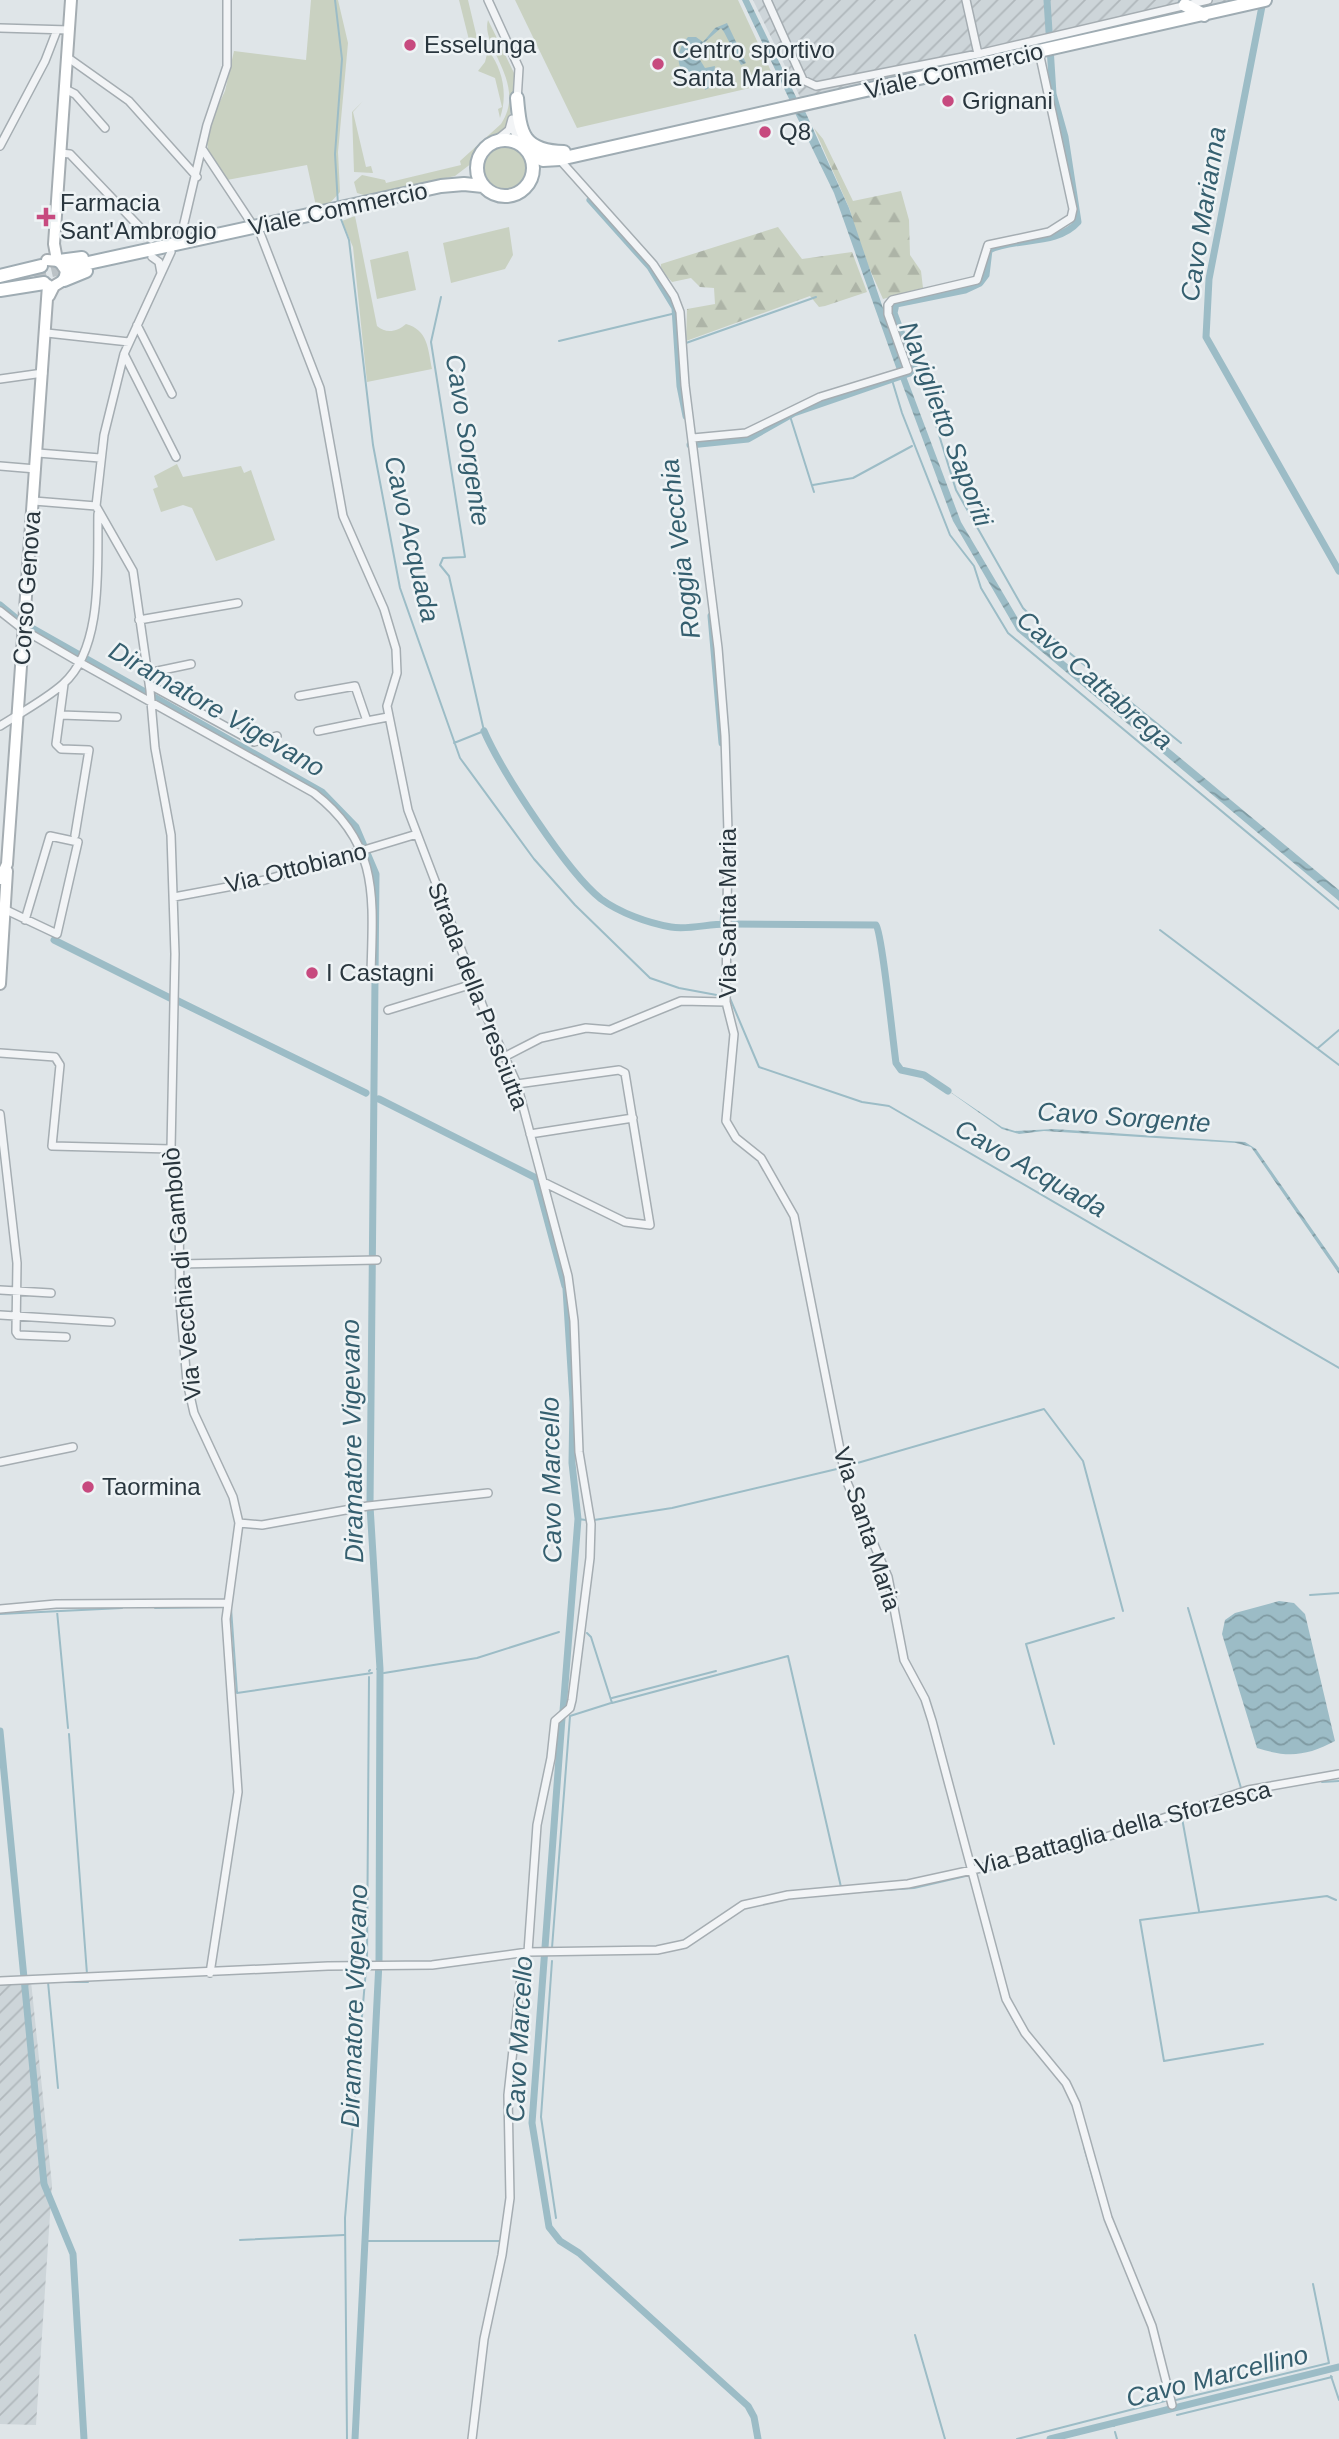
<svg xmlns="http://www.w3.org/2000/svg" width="1339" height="2439" font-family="Arial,sans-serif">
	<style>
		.industrial { fill: url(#industrial-furrows) }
		.green { fill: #c9d1c1 }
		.forest { fill: url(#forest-firs) }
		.water { fill: url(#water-waves) }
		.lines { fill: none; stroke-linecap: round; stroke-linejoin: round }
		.stream { stroke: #9cbcc6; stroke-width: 2 }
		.canal { stroke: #9cbcc6; stroke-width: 7 }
		.primary-tunnel { stroke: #bbc2c6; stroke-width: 12; stroke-dasharray: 12 6; stroke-linecap: butt }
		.minor-casing { stroke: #a5adb2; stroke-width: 10 }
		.secondary-casing { stroke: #a5adb2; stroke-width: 14 }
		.primary-casing { stroke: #9facb3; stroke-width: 16 }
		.minor { stroke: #f2f4f6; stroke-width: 7 }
		.secondary { stroke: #fff; stroke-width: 10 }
		.primary { stroke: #fff; stroke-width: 12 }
		.poi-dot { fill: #c74a7f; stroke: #eef3f5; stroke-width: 2.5 }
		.labels { text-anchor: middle; stroke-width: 5; stroke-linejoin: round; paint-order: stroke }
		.poi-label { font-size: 24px; fill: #29363e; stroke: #eef3f5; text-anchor: start }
		.street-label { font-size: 24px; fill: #29363e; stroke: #eef3f5 }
		.water-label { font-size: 26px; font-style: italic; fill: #355f6f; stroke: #eef3f5 }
	</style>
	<defs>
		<pattern id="industrial-furrows" width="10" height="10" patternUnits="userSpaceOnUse" patternTransform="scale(1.75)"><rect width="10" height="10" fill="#cdd5d9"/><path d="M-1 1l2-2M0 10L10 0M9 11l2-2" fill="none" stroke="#b0b7bb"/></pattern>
		<pattern id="forest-firs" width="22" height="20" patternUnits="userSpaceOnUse" patternTransform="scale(1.75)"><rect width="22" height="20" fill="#c9d1c1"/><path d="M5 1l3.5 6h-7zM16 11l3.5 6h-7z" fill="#adb4a7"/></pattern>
		<pattern id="water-waves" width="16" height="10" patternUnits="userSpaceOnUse" patternTransform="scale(1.75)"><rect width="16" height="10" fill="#9cbcc6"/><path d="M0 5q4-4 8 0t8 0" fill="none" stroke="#7f9aa2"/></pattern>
	</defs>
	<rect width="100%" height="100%" fill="#dfe5e8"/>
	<!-- industrial -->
	<path class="industrial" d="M753,0H1244L801,99Z
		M31,1981L52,2185L36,2425L0,2424V1985Z"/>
	<!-- green -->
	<path class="green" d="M311,0H338L348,43L338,152L340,192L330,203L316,206L307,165L227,180L208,150L207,142V129L225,91L234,51L306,60Z
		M459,0H468L477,38L469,40Z
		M515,0H738L776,82L577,128Z
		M488,20L515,75L510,116L502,134L488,142L472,163L455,176L367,196L357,193L354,182L362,175L385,180L386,183L461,165L460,161L501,124C528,83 480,47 488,20Z
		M488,50C503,69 508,95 500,118L498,109L502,107L495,78L478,71L485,62Z
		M363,101L353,112L366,167L371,166L373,173L354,172L352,112Z
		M482 168a22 22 0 1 1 44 0a22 22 0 1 1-44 0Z
		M355,216L377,326C386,334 397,332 406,324C428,330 428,349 432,369L367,382L353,247L342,221Z
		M509,227L513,255L505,269L451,283L443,243Z
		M408,251L416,290L377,299L370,260Z
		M177,464L183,477L241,466L244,473L251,470L275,540L216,561L192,508L183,505L161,512L153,489L158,487L154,476Z"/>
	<!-- forest -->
	<path class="forest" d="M814,128L823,139L853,201L901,191L909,220L910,255L921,271L923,288L883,299L859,245L850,210Z
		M778,227L802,259L852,252L867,292L825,306L819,307L810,296L686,341L687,309L715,304L714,288L700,287L691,278L672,282L661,270V264Z"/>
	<!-- water -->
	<path class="water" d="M742,0H749L798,101L791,103Z
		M727,23L746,63L741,65L724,32L721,28L705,42V56L700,53L697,55L705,68L715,66L714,75L707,74L704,78L706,81L709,78L713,86L705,90L702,71L694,78C674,72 675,51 688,37H696L703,42L715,28Z
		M804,109L849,208L904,370L898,373L834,193L794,111Z
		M906,376L961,522L1023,627L1339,890V901L1017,631L953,521L900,378Z
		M943,1087L1002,1127L1015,1131L1054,1129L1245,1142L1256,1149L1339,1268V1274L1251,1147L1236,1143L1044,1131L1019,1134L1002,1129Z
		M1279,1601L1294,1603L1305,1614L1335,1741C1307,1756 1288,1758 1257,1748L1222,1634L1225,1620L1235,1613Z"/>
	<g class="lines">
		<!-- stream -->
		<path class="stream" d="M335,0L342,59L335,154L338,205
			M339,214L349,240L373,445L400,588L460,758L534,859L575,905L650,978L679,988L722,996
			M441,297L431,342L465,557L443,558L440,565L449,576L484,731L454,743
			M559,341L676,313
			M686,343L816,297
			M915,369L927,396L956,490L1023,608L1061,646L1181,743
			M892,380L902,413L950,535L974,566L981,588L1008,633L1339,909
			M790,416L814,492
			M813,485L853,478L912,446
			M1160,930L1339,1065
			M729,996L759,1067L862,1102L889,1106L1339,1368
			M1318,1048L1339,1030
			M847,1466L1044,1409L1083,1461L1123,1611
			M578,1519L586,1520
			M594,1520L672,1508L841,1468
			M1310,1595L1339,1593
			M155,1608L222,1607
			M231,1608L237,1693L372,1673
			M1188,1608L1241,1788
			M57,1611L68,1728
			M0,1614L122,1608
			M587,1633L591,1637L612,1703L788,1656L841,1887
			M377,1669H380
			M369,1671L370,1670
			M384,1673L477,1658L559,1632
			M612,1698L716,1671
			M69,1734L87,1974
			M1054,1744L1026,1644L1114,1618
			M1322,1782L1339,1781
			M1182,1818L1199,1911
			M976,1873L1078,1850L1235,1799
			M973,1887L1002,1997
			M842,1893L914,1888L970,1875
			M552,1948L570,1716L611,1703
			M552,1961L541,2117L556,2218
			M367,1962L369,1677
			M48,1982L58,2088
			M61,1982H88
			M1007,2008L1018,2028
			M1263,2044L1164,2061L1140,1920L1327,1896L1336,1900
			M1084,2147L1098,2195
			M240,2240L344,2235
			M366,2241H500
			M915,2335L945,2439
			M1330,2369V2370
			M1331,2376L1339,2400
			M1176,2400L1329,2363L1313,2284
			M1177,2415L1332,2377
			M1114,2424V2426
			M1115,2432L1117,2439
			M347,2439L345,2218L366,1969
			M1017,2439L1165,2401"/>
		<!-- canal -->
		<path class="canal" d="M1263,1L1209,279L1206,337L1339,571
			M590,200L650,267L675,308L680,386L686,416
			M913,371L915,369L894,313L896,304L965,290L980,283L986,275L989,250C1016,237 1057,246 1078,222L1065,137L1053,94L1047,0
			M690,445L748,439L794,413L910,373
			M0,605L17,619
			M711,616L722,743
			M32,628L322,792L356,827L376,874L370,1506L380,1669L379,1962L355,2439
			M484,731C502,772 567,872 601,899C620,913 648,923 671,927C688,930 708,924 725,924
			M723,924L724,909
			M730,924L876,925C882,933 893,1042 896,1063L901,1070L924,1075L948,1091
			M54,940L172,999
			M176,1000L366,1093
			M379,1099L536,1178L565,1286
			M563,1711L578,1519L572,1463L573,1402L566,1289
			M562,1718L532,2123L549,2227L560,2241L579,2253L748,2406L754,2417L758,2439
			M0,1731L44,2184L73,2254L84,2439
			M1050,2439L1339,2367"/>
		<!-- primary-tunnel -->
		<path class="primary-tunnel" d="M34,275L70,267"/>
		<defs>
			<path id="minor" d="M488,0L519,68L517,101
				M767,0L803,80L816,86L978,54L1208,0
				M966,0L978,54
				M0,28L69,30
				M67,57L129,101L197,177
				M65,89L75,94L105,128
				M515,120L514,131L521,145
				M493,143L509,130L512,119
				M0,146L45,61L57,30
				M203,150L254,227
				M60,153L70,154L151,239
				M560,160L653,264L674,296L680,312L685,385L718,648L725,736L728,831L726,1002L734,1034L726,1121L736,1138L761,1158L794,1216L846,1480L888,1577L904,1660L925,1699L932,1721L1006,1999L1025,2033L1066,2083L1076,2104L1108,2218L1152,2326L1172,2405
				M260,233L320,388L343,516L384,609L396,649L397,673L387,706L408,810L488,1020L517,1084L568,1276L574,1321L579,1452L591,1524L590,1558L572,1700L570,1708L555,1721L551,1758L537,1825L528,1952L523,1959L508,2095L510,2198L502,2255L484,2339L472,2439
				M181,236L207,125L227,66V0
				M171,252L124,354L104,435L96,506L133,571L150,690L155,748L171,835L175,954L171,1149L179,1213L180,1302L187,1382L194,1413L233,1497L239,1523L226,1619L238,1792L210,1973
				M152,257L159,262L161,273
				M137,325L172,394
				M47,333L129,342
				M124,354L176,457
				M0,379L43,373
				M693,438L746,433L820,397L908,370L888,314V305L892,300L977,280L988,245L1049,232L1071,218L1073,209L1039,52
				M38,453L100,458
				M0,466L36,469
				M34,501L96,506
				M0,611L24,630L79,662L314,793C380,844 373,898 371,973
				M139,620L238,603
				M148,673L191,664
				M64,684L56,744L61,749L89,750L75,835
				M150,685L254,742L277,736
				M299,696L355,686L367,721L388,717
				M61,715L117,717
				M0,726C20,713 45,700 63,684C104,648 97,564 98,514
				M318,731L367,721
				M174,897L265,880L417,834
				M4,909L57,934L78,842L50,836L25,920
				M388,1010L476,983
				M0,1053L55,1057L60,1065L52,1146L171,1149
				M506,1056L541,1038L586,1028L610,1030L681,1001L726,1002
				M517,1084L619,1070L625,1073L650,1225L625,1222L543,1182
				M0,1114L17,1263L16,1332L18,1335L66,1337
				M530,1134L633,1118
				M179,1264L377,1260
				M0,1290L51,1293
				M0,1315L111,1322
				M0,1462L73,1447
				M239,1523L262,1525L368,1506L488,1493
				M0,1609L56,1604L227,1603
				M0,1981L328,1966L432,1965L528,1952L657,1950L685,1944L743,1905L788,1895L908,1884L972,1870L1091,1842L1248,1790L1339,1774"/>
			<path id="secondary" d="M47,260L59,261L66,271L64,280L54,286L49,296
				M57,260L54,244L71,0
				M0,879L7,864L48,285
				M0,984L7,871"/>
			<path id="primary" d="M1185,5L1204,15
				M517,98C520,134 523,151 564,152
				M477 168a28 28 0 1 1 56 0a28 28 0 1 1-56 0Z
				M528,152L543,160L560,159L1265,0
				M59,261L82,258
				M70,267L441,186L464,184L483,186
				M0,276L41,266
				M64,280L86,271
				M0,290L44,283"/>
		</defs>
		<!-- minor casing -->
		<use href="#minor" class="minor-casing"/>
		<!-- secondary casing -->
		<use href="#secondary" class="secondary-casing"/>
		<!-- primary casing -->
		<use href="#primary" class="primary-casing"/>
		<!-- minor -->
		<use href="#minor" class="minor"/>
		<!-- secondary -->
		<use href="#secondary" class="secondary"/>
		<!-- primary -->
		<use href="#primary" class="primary"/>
	</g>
	<!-- markers -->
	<g class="poi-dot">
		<circle cx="410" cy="45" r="7"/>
		<circle cx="658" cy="64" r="7"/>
		<circle cx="948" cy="101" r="7"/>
		<circle cx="765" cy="132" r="7"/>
		<path d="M42.5 206.5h7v7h7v7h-7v7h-7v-7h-7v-7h7z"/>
		<circle cx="312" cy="973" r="7"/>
		<circle cx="88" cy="1487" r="7"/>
	</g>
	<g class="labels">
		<!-- poi labels -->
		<g class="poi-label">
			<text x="424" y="53">Esselunga</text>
			<text x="672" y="58">Centro sportivo<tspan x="672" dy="28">Santa Maria</tspan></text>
			<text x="962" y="109">Grignani</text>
			<text x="779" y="140">Q8</text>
			<text x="60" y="211">Farmacia<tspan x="60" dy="28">Sant'Ambrogio</tspan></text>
			<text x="326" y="981">I Castagni</text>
			<text x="102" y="1495">Taormina</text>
		</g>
		<!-- street labels -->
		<g class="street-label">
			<text transform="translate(954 71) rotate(-13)" y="8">Viale Commercio</text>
			<text transform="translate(338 209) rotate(-12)" y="8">Viale Commercio</text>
			<text transform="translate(27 588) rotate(-86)" y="8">Corso Genova</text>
			<text transform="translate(296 868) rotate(-14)" y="8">Via Ottobiano</text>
			<text transform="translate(728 913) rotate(-90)" y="8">Via Santa Maria</text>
			<text transform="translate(478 996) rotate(69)" y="8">Strada della Presciutta</text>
			<text transform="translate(182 1274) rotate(-95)" y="8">Via Vecchia di Gambolò</text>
			<text transform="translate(867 1529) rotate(72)" y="8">Via Santa Maria</text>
			<text transform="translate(1123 1828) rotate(-15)" y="8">Via Battaglia della Sforzesca</text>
		</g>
		<!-- water labels -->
		<g class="water-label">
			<text transform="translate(1203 214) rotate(-81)" y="9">Cavo Marianna</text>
			<text transform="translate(946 424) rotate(69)" y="9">Naviglietto Saporiti</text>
			<text transform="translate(468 440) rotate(81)" y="9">Cavo Sorgente</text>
			<text transform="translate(412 539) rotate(77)" y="9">Cavo Acquada</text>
			<text transform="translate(680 549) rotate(-97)" y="9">Roggia Vecchia</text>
			<text transform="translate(1095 680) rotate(41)" y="9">Cavo Cattabrega</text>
			<text transform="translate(217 709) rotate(30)" y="9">Diramatore Vigevano</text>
			<text transform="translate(1124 1117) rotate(4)" y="9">Cavo Sorgente</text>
			<text transform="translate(1031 1168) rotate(30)" y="9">Cavo Acquada</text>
			<text transform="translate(352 1441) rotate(-91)" y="9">Diramatore Vigevano</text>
			<text transform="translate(551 1480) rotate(-91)" y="9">Cavo Marcello</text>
			<text transform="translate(354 2006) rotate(-88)" y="9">Diramatore Vigevano</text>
			<text transform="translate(519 2039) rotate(-87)" y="9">Cavo Marcello</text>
			<text transform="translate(1217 2376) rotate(-14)" y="9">Cavo Marcellino</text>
		</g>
	</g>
</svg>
